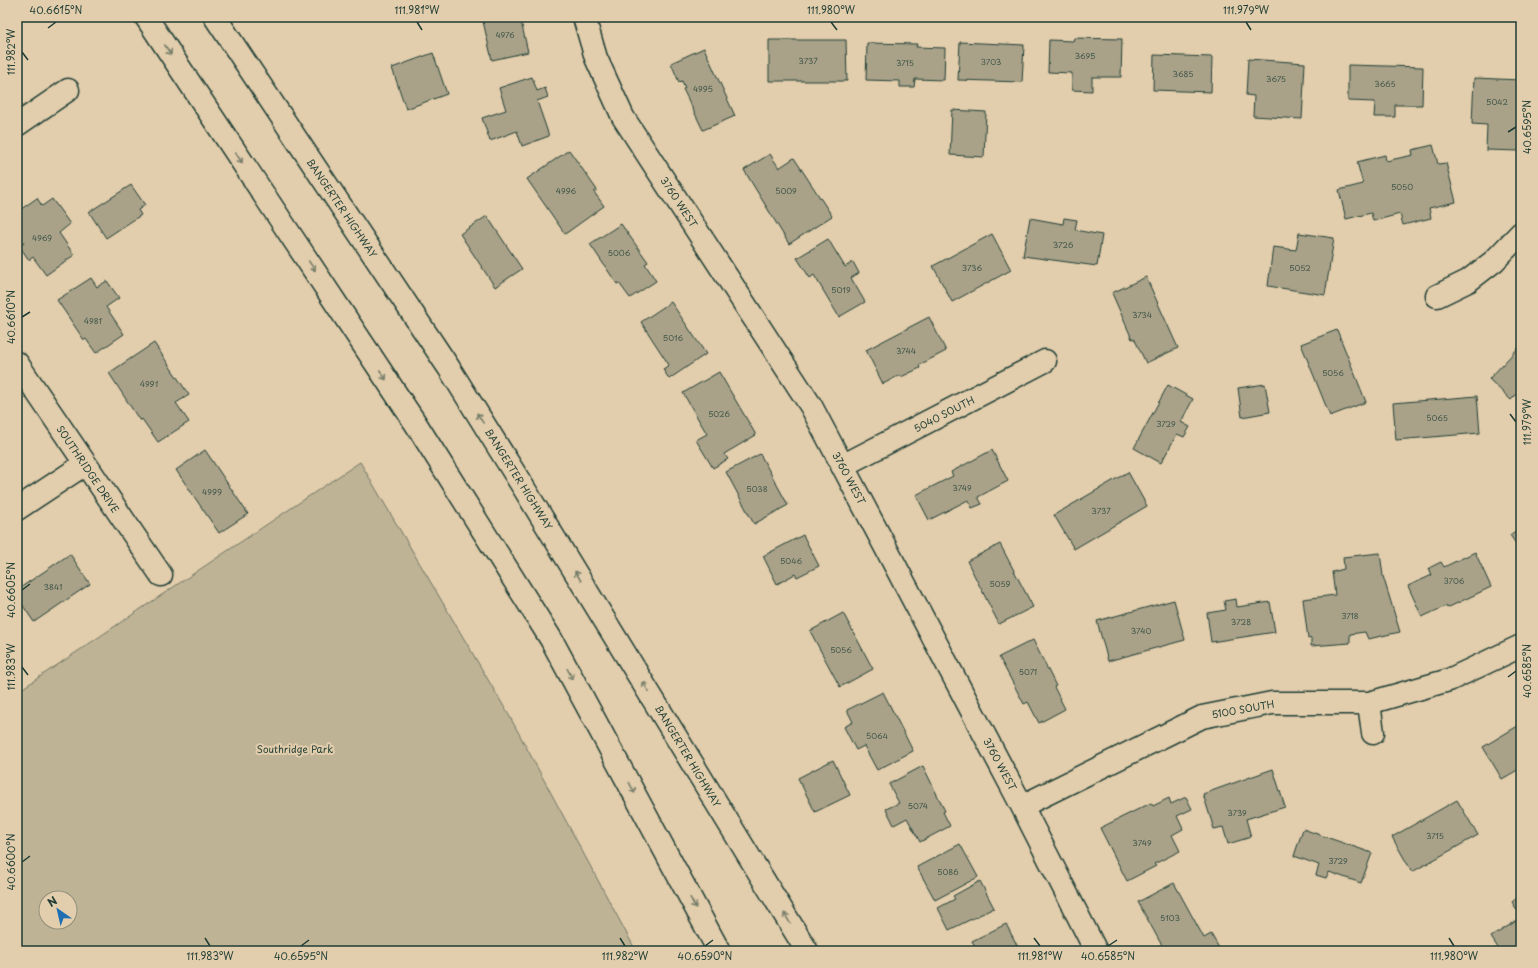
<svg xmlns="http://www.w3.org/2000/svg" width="1538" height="968" font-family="'Playpen Sans',sans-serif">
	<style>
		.green { fill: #bfb396; stroke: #6f7865; fill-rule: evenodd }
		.building { fill: #a9a289; stroke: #1f3d34 }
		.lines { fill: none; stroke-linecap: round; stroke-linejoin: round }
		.street-casing { stroke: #1f3d34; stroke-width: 25 }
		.highway-casing { stroke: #1f3d34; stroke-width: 25 }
		.street { stroke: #e2cdac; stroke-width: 22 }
		.highway { stroke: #e2cdac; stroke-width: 22 }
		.oneway { stroke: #777e6a }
		.ticks { fill: none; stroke: #1f3d34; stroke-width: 1.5 }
		.labels { text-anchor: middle; stroke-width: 4; stroke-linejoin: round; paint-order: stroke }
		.number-label { font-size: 8px; fill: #425649 }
		.street-label { font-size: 10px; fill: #1f3d34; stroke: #e2cdac }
		.park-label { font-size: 10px; fill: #274339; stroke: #e2cdac }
		.neatline { fill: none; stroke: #1f3d34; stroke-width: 1.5 }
		.ticks-label { font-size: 10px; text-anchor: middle; fill: #1f3d34 }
	</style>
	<rect width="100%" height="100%" fill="#e2cdac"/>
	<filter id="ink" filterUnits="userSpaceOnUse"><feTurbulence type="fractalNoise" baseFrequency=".025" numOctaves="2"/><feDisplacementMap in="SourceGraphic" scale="8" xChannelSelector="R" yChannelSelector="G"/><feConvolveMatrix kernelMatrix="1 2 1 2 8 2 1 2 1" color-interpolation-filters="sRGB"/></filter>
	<g filter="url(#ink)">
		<!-- green -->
		<path class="green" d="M360,462L510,717L636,951H17V692ZM46,898H70V922H46Z"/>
		<!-- building -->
		<path class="building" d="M482,17H520L528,52L492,60Z
			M1074,38L1122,39L1121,77H1092V91L1072,90V73L1048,72L1049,40L1073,41Z
			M769,40H846L847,81H769Z
			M960,42L1024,45L1022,82L958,80Z
			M867,43L917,44L916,47L945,48L944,80L915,79L914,87H900V81L866,80Z
			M704,48L735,116L703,130L683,89L685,88L682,81L679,82L671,63Z
			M433,53L447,94L406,109L392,68Z
			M1154,55L1212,57L1211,92L1153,90Z
			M1248,59L1305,63L1302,119L1253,116L1254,96L1246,95Z
			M1348,65L1423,67L1422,105H1395V117H1374L1375,102L1348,101Z
			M532,77L537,91L545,88L548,97L537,101L549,136L522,146L517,131L490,141L482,118L506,110L499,88Z
			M1474,78L1521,80L1520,151L1486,150L1487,125L1472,124Z
			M952,110L986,112L984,157L950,155Z
			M1433,145L1438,164L1446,163L1456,202L1429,208L1431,218L1403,225L1400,214L1373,221L1371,213L1346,219L1339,190L1363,184L1357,162L1385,155L1386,161L1413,155L1412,150Z
			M569,150L597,190L594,192L604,206L565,234L527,179Z
			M770,154L779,168L794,158L832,216L789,244L744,170Z
			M131,185L145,205L138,210L141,215L106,238L89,212Z
			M37,198L42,206L52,199L70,224L59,233L74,255L46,275L33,257L29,260L20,247L24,243L17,233V212Z
			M487,216L522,269L495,287L460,234Z
			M1030,218L1063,224L1064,218L1077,220L1075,230L1102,235L1097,266L1023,256Z
			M621,224L648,262L645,264L656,281L630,298L619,283L617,284L590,244Z
			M1299,233L1334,238L1325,295L1268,286L1273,247L1296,250Z
			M992,234L1011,270L952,302L933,266Z
			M828,239L845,267L853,262L859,273L851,278L865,302L839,317L814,275L810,278L797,258Z
			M1146,277L1178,348L1146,363L1134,338L1132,339L1112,293Z
			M91,278L97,287L107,281L119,298L106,307L124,334L96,353L86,339L84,340L57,300Z
			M671,302L706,354L669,379L663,369L669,365L641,322Z
			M929,317L946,351L919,365L920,368L901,377L900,375L883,384L866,350Z
			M1337,330L1366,402L1330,416L1301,344Z
			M154,343L189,395L176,403L189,422L158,442L142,419L140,421L109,373Z
			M1521,345V390L1511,400L1489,379Z
			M719,372L756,435L724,454L728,459L713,468L696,440L707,434L683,393Z
			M1265,384L1270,412L1242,417L1238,388Z
			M1168,385L1193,399L1181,422L1190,427L1184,437L1177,434L1161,463L1134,448Z
			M1477,396L1480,433L1396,440L1393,403Z
			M205,450L248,514L219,533L176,470Z
			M992,450L1008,481L978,497L982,504L972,508L968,500L929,520L916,495L953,476L951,472Z
			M760,454L788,505L754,524L726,472Z
			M1128,472L1147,506L1074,549L1054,515Z
			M1521,527V551L1510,535Z
			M803,535L819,566L797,577L795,574L777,584L763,556Z
			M1000,544L1033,607L999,624L967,561Z
			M1475,552L1491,587L1447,608L1446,606L1422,617L1408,586L1432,575L1429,568L1441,562L1444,567Z
			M1380,553L1383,576L1400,632L1368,639L1365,632L1350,634V643L1311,646V638L1308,639L1303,599L1335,595L1332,572L1344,569L1343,557Z
			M70,554L90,584L34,622L17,597V590Z
			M1236,599L1237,607L1270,602L1275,632L1211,642L1207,613L1226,610L1224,601Z
			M1174,600L1185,640L1108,661L1097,621Z
			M843,613L873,669L840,687L810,631Z
			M1033,640L1056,686L1054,687L1065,709L1039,723L1028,702L1024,704L999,657Z
			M883,692L913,751L877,770L864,746L856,750L844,727L853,722L847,710Z
			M1521,724V768L1502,779L1483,747Z
			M833,760L850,795L815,812L798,778Z
			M923,766L945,811L943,812L950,826L920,842L907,818L894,825L886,809L899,803L889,784Z
			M1273,769L1285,807L1246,819L1251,837L1228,844L1223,827L1214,829L1203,794Z
			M1186,797L1192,809L1177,816L1183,829L1172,835L1180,851L1154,864L1156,866L1127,881L1100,828L1151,803L1153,806L1169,798L1171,804Z
			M1457,800L1478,835L1412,872L1392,837Z
			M1303,829L1372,853L1361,883L1329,872L1326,878L1316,875L1319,865L1294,856Z
			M960,844L978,877L935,900L917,867Z
			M980,881L994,908L949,930L938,908L955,899L953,896Z
			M1174,883L1204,938L1211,934L1219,948L1214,951H1165L1138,902Z
			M1521,895V916L1512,902Z
			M1521,918V951H1500L1491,937Z
			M1006,924L1020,951H978L972,941Z"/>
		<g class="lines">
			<defs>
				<path id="street" d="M584,17L596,58L623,117L811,406L1022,806L1096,951
					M17,125L68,90
					M1437,296L1468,281L1494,261L1521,233
					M17,363L161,575
					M842,466L1045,361
					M17,509L85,464
					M1369,703L1373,733
					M1022,806L1202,717L1272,703H1369L1449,680L1521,646"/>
				<path id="highway" d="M146,17L416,424L551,639L719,951
					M215,17L449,368L525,490L807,951"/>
			</defs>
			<!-- street casing -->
			<use href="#street" class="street-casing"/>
			<!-- highway casing -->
			<use href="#highway" class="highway-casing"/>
			<!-- street -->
			<use href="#street" class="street"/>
			<!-- highway -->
			<use href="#highway" class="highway"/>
		</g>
		<!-- one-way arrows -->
		<defs><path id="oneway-shaft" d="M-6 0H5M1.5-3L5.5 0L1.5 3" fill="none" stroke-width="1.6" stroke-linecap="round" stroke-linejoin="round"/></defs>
		<g class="oneway">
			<use href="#oneway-shaft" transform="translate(168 50) rotate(57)"/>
			<use href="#oneway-shaft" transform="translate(239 158) rotate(57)"/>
			<use href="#oneway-shaft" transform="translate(312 266) rotate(56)"/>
			<use href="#oneway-shaft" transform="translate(383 375) rotate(57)"/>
			<use href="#oneway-shaft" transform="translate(480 418) rotate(-122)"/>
			<use href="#oneway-shaft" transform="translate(578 576) rotate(-121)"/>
			<use href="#oneway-shaft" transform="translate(570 674) rotate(62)"/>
			<use href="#oneway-shaft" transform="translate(646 687) rotate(-121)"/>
			<use href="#oneway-shaft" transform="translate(632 788) rotate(62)"/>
			<use href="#oneway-shaft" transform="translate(693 903) rotate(62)"/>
			<use href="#oneway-shaft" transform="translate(787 918) rotate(-121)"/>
		</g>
	</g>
	<!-- ticks -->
	<path class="ticks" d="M417,22L422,30M831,22L837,30M1246,22L1251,30M48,28L56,22M22,52L28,60M1508,132L1516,127M22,317L30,312M1510,414L1516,422M22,590L30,584M22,667L28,675M1508,677L1516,671M22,862L30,856M205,938L210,946M620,938L625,946M1034,938L1040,946M1449,938L1454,946M301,946L309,940M705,946L713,940M1108,946L1117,940"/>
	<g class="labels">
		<!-- number labels -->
		<g class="number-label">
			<text x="505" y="38">4976</text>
			<text x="1085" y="59">3695</text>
			<text x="808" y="64">3737</text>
			<text x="991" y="65">3703</text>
			<text x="905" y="66">3715</text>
			<text x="1183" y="77">3685</text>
			<text x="1276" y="82">3675</text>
			<text x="1385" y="87">3665</text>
			<text x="703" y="92">4995</text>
			<text x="1497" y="105">5042</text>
			<text x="1402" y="190">5050</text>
			<text x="566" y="194">4996</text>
			<text x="786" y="194">5009</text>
			<text x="42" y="241">4969</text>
			<text x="1063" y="248">3726</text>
			<text x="619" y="256">5006</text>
			<text x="972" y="271">3736</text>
			<text x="1300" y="271">5052</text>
			<text x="841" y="293">5019</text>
			<text x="1142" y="318">3734</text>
			<text x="93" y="324">4981</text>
			<text x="673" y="341">5016</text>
			<text x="906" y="354">3744</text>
			<text x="1333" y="376">5056</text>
			<text x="149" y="387">4991</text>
			<text x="719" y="417">5026</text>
			<text x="1437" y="421">5065</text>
			<text x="1166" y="427">3729</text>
			<text x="962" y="491">3749</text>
			<text x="757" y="492">5038</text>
			<text x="212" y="495">4999</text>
			<text x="1101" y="514">3737</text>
			<text x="791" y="564">5046</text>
			<text x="1454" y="584">3706</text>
			<text x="1000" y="587">5059</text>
			<text x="53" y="590">3841</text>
			<text x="1350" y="619">3718</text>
			<text x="1241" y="625">3728</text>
			<text x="1141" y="634">3740</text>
			<text x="841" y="653">5056</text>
			<text x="1028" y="675">5071</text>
			<text x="877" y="739">5064</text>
			<text x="918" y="809">5074</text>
			<text x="1237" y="816">3739</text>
			<text x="1435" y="839">3715</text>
			<text x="1142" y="846">3749</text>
			<text x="1338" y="864">3729</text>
			<text x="948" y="875">5086</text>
			<text x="1170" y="921">5103</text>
		</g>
		<!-- street labels -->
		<g class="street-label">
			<text transform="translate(679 202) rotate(57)" y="4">3760 WEST</text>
			<text transform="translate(342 208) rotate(56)" y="4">BANGERTER HIGHWAY</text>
			<text transform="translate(944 414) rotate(-27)" y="4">5040 SOUTH</text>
			<text transform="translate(88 469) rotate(56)" y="4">SOUTHRIDGE DRIVE</text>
			<text transform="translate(849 478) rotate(62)" y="4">3760 WEST</text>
			<text transform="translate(519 479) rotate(58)" y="4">BANGERTER HIGHWAY</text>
			<text transform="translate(1243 709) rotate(-10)" y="4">5100 SOUTH</text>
			<text transform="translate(688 756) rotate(59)" y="4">BANGERTER HIGHWAY</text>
			<text transform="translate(1000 764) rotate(62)" y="4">3760 WEST</text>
		</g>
		<!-- park labels -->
		<g class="park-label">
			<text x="295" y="753">Southridge Park</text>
		</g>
	</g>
	<!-- margin -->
	<rect width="1538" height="968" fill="none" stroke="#e2cdac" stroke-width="44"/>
	<!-- north arrow -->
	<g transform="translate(58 910) rotate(326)"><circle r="19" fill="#e2cdac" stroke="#94937c"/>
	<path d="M0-3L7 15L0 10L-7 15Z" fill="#1f6fb2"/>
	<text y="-6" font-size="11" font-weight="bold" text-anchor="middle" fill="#1f3d34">N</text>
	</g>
	<rect x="22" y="22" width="1494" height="924" class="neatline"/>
	<g class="ticks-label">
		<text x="56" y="14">40.6615°N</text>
		<text x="417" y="14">111.981°W</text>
		<text x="831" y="14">111.980°W</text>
		<text x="1246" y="14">111.979°W</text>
		<text transform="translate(11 52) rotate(-90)" y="4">111.982°W</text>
		<text transform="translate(1527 127) rotate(-90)" y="4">40.6595°N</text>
		<text transform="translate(11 317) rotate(-90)" y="4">40.6610°N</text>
		<text transform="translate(1527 422) rotate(-90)" y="4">111.979°W</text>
		<text transform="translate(11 590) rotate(-90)" y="4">40.6605°N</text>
		<text transform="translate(11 667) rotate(-90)" y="4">111.983°W</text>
		<text transform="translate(1527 671) rotate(-90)" y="4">40.6585°N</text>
		<text transform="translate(11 862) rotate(-90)" y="4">40.6600°N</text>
		<text x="210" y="960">111.983°W</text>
		<text x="301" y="960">40.6595°N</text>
		<text x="625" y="960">111.982°W</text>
		<text x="705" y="960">40.6590°N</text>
		<text x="1040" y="960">111.981°W</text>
		<text x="1108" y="960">40.6585°N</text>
		<text x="1454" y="960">111.980°W</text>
	</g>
</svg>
